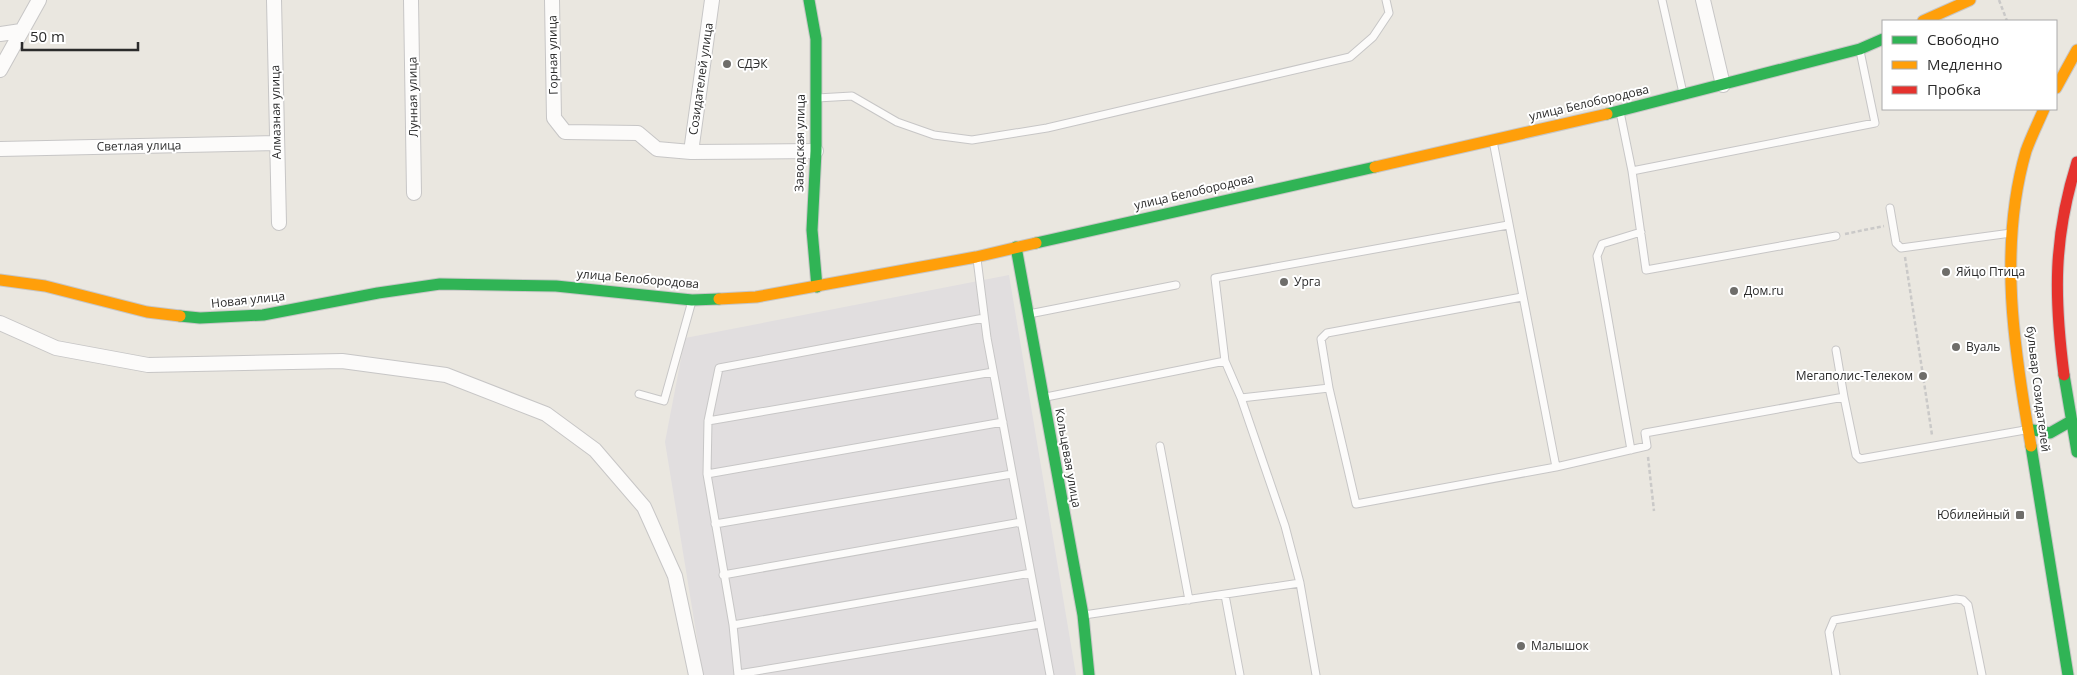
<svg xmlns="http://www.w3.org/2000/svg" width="2077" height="675" font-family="'Open Sans',sans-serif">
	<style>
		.industrial { fill: #e1dedf }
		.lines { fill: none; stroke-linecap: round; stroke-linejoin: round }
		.lane-casing { stroke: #c7c6c6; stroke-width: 9 }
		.street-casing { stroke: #c7c6c6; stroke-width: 16 }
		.fast-casing { stroke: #c7c6c6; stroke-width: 13 }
		.slow-casing { stroke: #c7c6c6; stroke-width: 13 }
		.jam-casing { stroke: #c7c6c6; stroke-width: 13 }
		.path { stroke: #cac9c8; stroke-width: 2.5; stroke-dasharray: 4 2.5; stroke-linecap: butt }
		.lane { stroke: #fcfbfa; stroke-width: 7 }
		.street { stroke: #fcfbfa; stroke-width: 14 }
		.fast { stroke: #30b455; stroke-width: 11 }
		.slow { stroke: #ff9f0a; stroke-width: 11 }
		.jam { stroke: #e5322d; stroke-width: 11 }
		.poi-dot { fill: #6e6d6a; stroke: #fff; stroke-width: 2 }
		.labels { text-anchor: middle; stroke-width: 4; stroke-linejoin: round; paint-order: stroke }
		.street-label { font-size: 12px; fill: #2b2b2b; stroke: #fff }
		.poi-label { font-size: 12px; fill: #2b2b2b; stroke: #fff; text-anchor: start }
	</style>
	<rect width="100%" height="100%" fill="#eae7e0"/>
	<!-- industrial -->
	<path class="industrial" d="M1009,275L1076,675H703L665,442L685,338Z"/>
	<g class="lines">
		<defs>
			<path id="lane" d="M1662,0L1683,93
				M817,98L852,96L897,122L934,135L972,140L1047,128L1350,57L1373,37L1389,13L1386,0
				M1620,112L1632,171L1875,123L1860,51
				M1493,141L1556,467L1647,446L1645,433L1844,397L1856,455L1860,459L2025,430
				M1632,171L1646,270L1836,236
				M1890,208L1896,243L1901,248L2011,233
				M977,259L987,338L1050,675
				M1029,314L1176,285
				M1836,350L1844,397
				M1329,388L1356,504L1556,467
				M639,394L664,401L692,301
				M1046,397L1225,361
				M1241,398L1329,388L1321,339L1327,333L1522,297
				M708,421L993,372
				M1160,446L1189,600
				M1631,450L1597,256L1602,244L1641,232
				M707,474L1003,422
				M715,524L1012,474
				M723,575L1021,522
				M1300,583L1285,526L1241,398L1225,361L1215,278L1508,225
				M1225,595L1240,675
				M1084,615L1300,583L1316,675
				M733,625L1031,573
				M738,674L1040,624
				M738,675L733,625L707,474L708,421L719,368L984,318
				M1836,675L1829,632L1834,620L1956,599L1963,600L1968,605L1982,675"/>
			<path id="street" d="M274,0L279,223
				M411,0L414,193
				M552,0L554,118L565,132L638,133L657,149L691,152L816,151
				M1703,0L1723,85
				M0,34L21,31
				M0,70L39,0
				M0,149L277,143
				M691,152L712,0
				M0,323L56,348L148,365L342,361L446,375L546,414L595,450L644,507L675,576L696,675"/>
			<path id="fast" d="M809,0L816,39V151L812,230L817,287
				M1607,114L1860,49L1883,39
				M1036,243L1375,167
				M1016,247L1083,615L1089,675
				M180,316L200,318L263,315L378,293L440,284L556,286L692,300L719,299
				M2064,375L2077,452
				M2028,429L2050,433L2071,421
				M2031,446L2068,675"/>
			<path id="slow" d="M1923,21L1970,0
				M2056,88L2077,50
				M1375,167L1607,114
				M0,280L45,286L147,312L180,316
				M719,299L756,297L976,257L1036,243
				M2031,446C2014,350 1998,247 2026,151C2031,137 2038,123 2044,109"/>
			<path id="jam" d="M2064,375C2054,297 2053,238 2077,162"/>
		</defs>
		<!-- lane casing -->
		<use href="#lane" class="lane-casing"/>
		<!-- street casing -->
		<use href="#street" class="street-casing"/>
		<!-- fast casing -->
		<use href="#fast" class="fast-casing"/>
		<!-- slow casing -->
		<use href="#slow" class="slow-casing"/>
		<!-- jam casing -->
		<use href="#jam" class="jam-casing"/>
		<!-- path -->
		<path class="path" d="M1999,0L2007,21
			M1845,234L1884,226
			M1905,257L1932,435
			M1648,457L1654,511"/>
		<!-- lane -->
		<use href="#lane" class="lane"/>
		<!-- street -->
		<use href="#street" class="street"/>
		<!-- fast -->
		<use href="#fast" class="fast"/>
		<!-- slow -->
		<use href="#slow" class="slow"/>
		<!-- jam -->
		<use href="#jam" class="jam"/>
	</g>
	<!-- markers -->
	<g class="poi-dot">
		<circle cx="727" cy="64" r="5"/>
		<circle cx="1946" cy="272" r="5"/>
		<circle cx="1284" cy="282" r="5"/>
		<circle cx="1734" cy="291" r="5"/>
		<circle cx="1956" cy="347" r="5"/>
		<circle cx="1923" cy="376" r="5"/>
		<rect x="2015" y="510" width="10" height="10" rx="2.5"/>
		<circle cx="1521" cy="646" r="5"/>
	</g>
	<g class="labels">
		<!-- street labels -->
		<g class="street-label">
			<text transform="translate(553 55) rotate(-91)" y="4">Горная улица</text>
			<text transform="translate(701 79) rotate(-82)" y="4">Созидателей улица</text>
			<text transform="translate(413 97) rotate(-91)" y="4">Лунная улица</text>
			<text transform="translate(1589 103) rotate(-13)" y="4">улица Белобородова</text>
			<text transform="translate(276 112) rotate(-91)" y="4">Алмазная улица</text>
			<text transform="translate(800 143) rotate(-89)" y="4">Заводская улица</text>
			<text transform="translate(139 146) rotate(-1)" y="4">Светлая улица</text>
			<text transform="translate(1194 192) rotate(-13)" y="4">улица Белобородова</text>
			<text transform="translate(638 279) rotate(5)" y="4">улица Белобородова</text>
			<text transform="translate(248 300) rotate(-6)" y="4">Новая улица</text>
			<text transform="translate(2038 389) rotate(83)" y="4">бульвар Созидателей</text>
			<text transform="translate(1068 458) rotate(80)" y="4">Кольцевая улица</text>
		</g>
		<!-- poi labels -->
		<g class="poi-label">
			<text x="737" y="68">СДЭК</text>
			<text x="1956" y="276">Яйцо Птица</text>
			<text x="1294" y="286">Урга</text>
			<text x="1744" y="295">Дом.ru</text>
			<text x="1966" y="351">Вуаль</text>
			<text x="1913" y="380" text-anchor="end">Мегаполис-Телеком</text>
			<text x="2010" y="519" text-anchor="end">Юбилейный</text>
			<text x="1531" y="650">Малышок</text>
		</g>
	</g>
	<!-- legend -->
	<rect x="1882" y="20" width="175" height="90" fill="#ffffff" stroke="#aaaaaa"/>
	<rect x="1892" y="36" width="25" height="8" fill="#30b455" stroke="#aaaaaa"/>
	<text x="1927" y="45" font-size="15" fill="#2b2b2b">Свободно</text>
	<rect x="1892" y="61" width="25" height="8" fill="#ff9f0a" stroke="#aaaaaa"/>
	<text x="1927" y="70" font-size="15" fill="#2b2b2b">Медленно</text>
	<rect x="1892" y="86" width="25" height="8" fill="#e5322d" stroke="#aaaaaa"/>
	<text x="1927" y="95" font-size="15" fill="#2b2b2b">Пробка</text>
	<!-- scale -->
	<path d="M22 42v8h116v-8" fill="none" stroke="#2b2b2b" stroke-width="2.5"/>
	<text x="30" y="42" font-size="15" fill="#2b2b2b" stroke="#ffffff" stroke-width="4" paint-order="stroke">50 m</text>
</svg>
